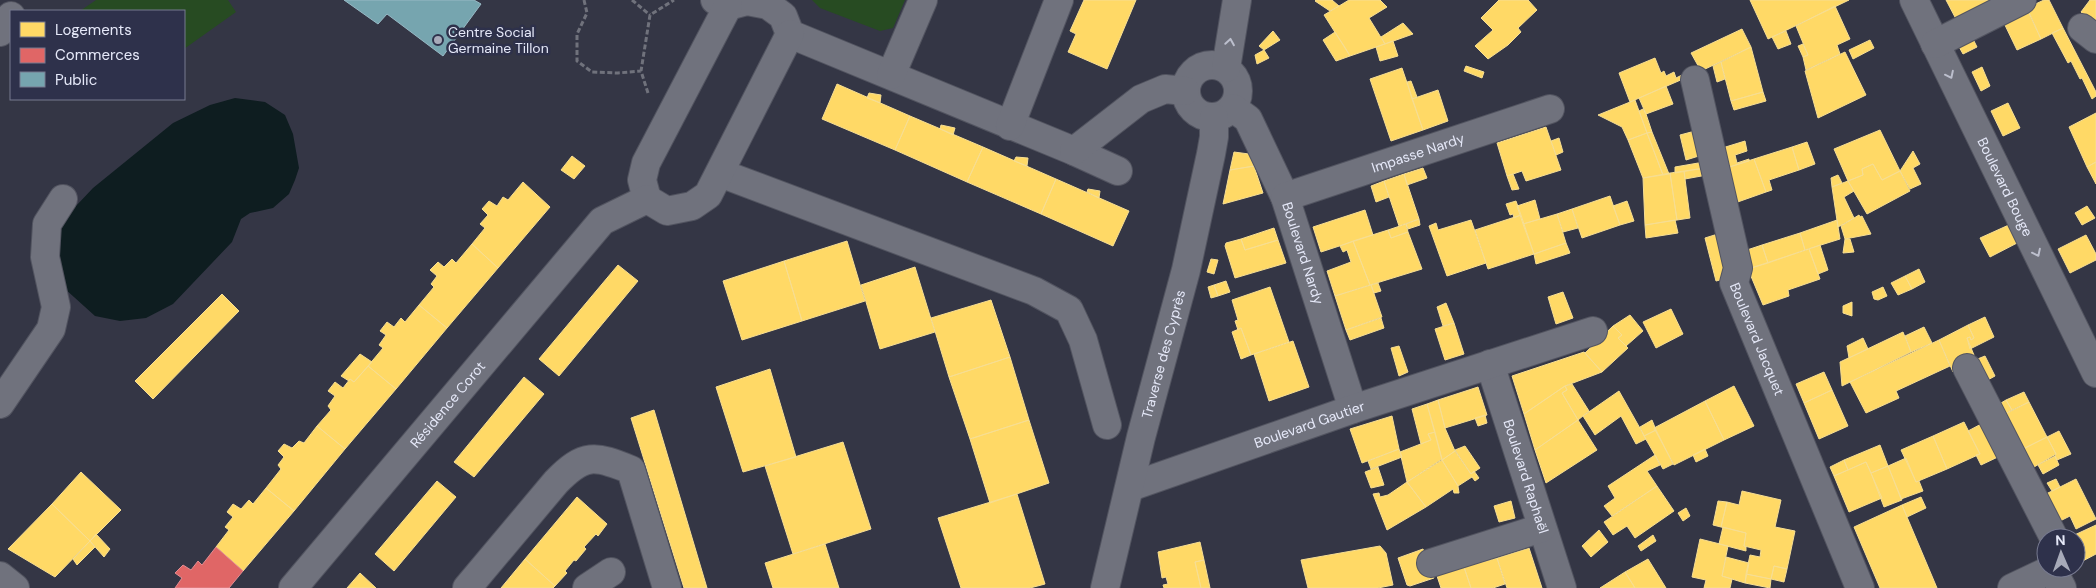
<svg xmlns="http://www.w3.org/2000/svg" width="2096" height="588" font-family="'DM Sans',sans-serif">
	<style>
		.green { fill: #274b22 }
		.water { fill: #0e1d20 }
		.homes { fill: #ffd966; stroke: #f7de92 }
		.shops { fill: #e06666; stroke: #e28d92 }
		.public { fill: #76a5af; stroke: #97b9c5 }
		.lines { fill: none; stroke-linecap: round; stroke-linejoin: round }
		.minor-casing { stroke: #525460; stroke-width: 30 }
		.path { stroke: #70727c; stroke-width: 3; stroke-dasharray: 5 2.5; stroke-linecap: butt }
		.minor { stroke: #70727d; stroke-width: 28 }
		.oneway { stroke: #bcbfcd }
		.poi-dot { fill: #a7aab9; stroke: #2e314b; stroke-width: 2 }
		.labels { text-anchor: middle; stroke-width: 5; stroke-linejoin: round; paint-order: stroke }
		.poi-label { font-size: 14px; fill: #e5e8f8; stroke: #2e314b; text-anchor: start }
		.street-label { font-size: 14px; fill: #e5e8f8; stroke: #2e314b }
	</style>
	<rect width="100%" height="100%" fill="#343645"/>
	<!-- green -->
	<path class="green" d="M96,0H228L236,12L184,49V11H80Z
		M812,0H905L893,28L880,31L820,8Z"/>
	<!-- water -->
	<path class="water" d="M235,98L265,102L285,115L293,134L299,168L295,180L289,194L273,208L250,213L241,219L232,242L173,304L146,318L120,321L95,316L64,288L58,273L59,224L93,188L173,123L210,105Z"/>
	<!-- homes -->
	<path class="homes" d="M1084,0H1136L1107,69L1068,52L1076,34L1070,31Z
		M1316,0H1332L1339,6L1330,11L1315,1Z
		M1349,0H1380L1387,7L1369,18L1385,44L1350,56L1324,15Z
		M1499,0H1528L1537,10L1518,28L1521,32L1508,45L1488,59L1475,46L1493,30L1481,18Z
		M1750,0H1849L1768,39Z
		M1946,0H1993L1956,19Z
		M2044,0H2049L2063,28L2041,39L2027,8Z
		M2090,0H2096V23L2081,12Z
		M1835,6L1850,39L1837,45L1840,54L1806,70L1803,57L1808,55L1796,26Z
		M2027,9L2041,39L2017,50L2003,21Z
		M1403,23L1413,34L1385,44L1381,37Z
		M2063,28L2096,92V96L2092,99L2082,78L2080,79L2071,61L2068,63L2052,33Z
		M1742,29L1751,47L1701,71L1691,53Z
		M1273,31L1280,40L1264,50L1259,46Z
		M1786,31L1791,44L1778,49L1772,37Z
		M1335,32L1346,49L1350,56L1336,61L1323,40Z
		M1972,37L1977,47L1963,54L1958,45Z
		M1870,40L1874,48L1853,59L1849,50Z
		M1393,41L1398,56L1380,61L1376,47Z
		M1803,44L1808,55L1803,57L1798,46Z
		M1751,47L1763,92L1731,101L1721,62Z
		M1264,50L1269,58L1257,64L1255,55Z
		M1845,52L1866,95L1818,118L1805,71Z
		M1655,58L1661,73L1664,71L1666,76L1674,72L1676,78L1682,75L1683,79L1630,102L1619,73Z
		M1721,62L1725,79L1717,82L1713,66Z
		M1466,66L1484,72L1482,78L1464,71Z
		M1982,67L1990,86L1981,91L1972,72Z
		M1402,68L1423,130L1391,141L1370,79Z
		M1411,81L1417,97L1412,99L1407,82Z
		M837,84L910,116L895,150L822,119Z
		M1666,86L1673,104L1646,114L1639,98Z
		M1438,90L1448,121L1423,130L1412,99Z
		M1763,92L1766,101L1734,110L1731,101Z
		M869,93L881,95L880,103L867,98Z
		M1635,100L1647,133L1628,140L1622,127L1598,115Z
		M2008,103L2020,128L2003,136L1991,111Z
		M1643,109L1646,114L1652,132L1647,133L1639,111Z
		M2096,113V162L2087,167L2069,127Z
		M910,116L983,147L967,182L895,150Z
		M941,125L955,128L953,135L940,129Z
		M1546,127L1561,170L1526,181L1522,171L1507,176L1497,143Z
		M1880,130L1900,171L1882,180L1873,164L1862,169L1863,175L1848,181L1834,149Z
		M1695,131L1702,155L1686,160L1680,135Z
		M1652,132L1669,174L1663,175L1647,133Z
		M1647,133L1663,175L1643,178L1628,140Z
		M1559,138L1563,152L1556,155L1551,141Z
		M1745,141L1747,151L1735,155L1737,163L1749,159V161L1723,169L1719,149Z
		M1807,142L1815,164L1799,170L1792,147Z
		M983,147L1056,179L1041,214L967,182Z
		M1792,147L1799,170L1769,180L1772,190L1766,192L1754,159Z
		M1913,151L1920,164L1913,168L1921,184L1910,189L1900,171Z
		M1234,152L1249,154L1254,166L1230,170Z
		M572,156L585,166L574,179L561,170Z
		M1016,157L1028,158L1027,166L1014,161Z
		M1754,159L1766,192L1732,204L1723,169Z
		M1704,162L1705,168L1675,173V167Z
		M2096,162V184L2087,167Z
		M1873,164L1882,180L1900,171L1910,191L1867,214L1848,181L1863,175L1862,169Z
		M1254,166L1263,193L1223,204L1230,170Z
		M1423,168L1427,178L1407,185L1404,174Z
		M1705,168L1707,175L1685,179L1684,171Z
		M1684,171L1690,218L1677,220L1670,173Z
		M1670,173L1677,220L1645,225L1643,178Z
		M1404,174L1419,219L1399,226L1384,181Z
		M1513,174L1519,189L1512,190L1507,176Z
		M1838,175L1842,183L1832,187L1831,178Z
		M1056,179L1129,211L1113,246L1041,214Z
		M1384,181L1389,197L1376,202L1371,186Z
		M1848,181L1854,191L1844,197L1854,218L1838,227L1832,187Z
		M523,182L550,207L498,268L472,244L485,228L480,224L488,215L482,209L489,201L497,206L503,197L508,200Z
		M1088,189L1100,191L1099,198L1087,192Z
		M1610,196L1620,225L1582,238L1572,209Z
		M1535,200L1540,219L1523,224L1517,206Z
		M1516,201L1521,215L1514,218L1513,214L1510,215L1506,204Z
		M1627,201L1634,221L1620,225L1613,206Z
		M2087,206L2095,218L2082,225L2075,213Z
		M1572,209L1578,228L1563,232L1557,214Z
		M1365,210L1373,235L1321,252L1313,227Z
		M1557,214L1566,243L1534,254L1523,224Z
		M1521,215L1534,254L1488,269L1475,230Z
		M1859,215L1860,217L1862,216L1871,234L1845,239L1841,226Z
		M1419,219L1420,225L1408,229L1406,224Z
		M1471,220L1486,263L1447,276L1429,226L1436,223L1438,230Z
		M1675,220L1678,233L1646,238L1645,225Z
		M1837,220L1840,239L1805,250L1800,233Z
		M1406,224L1408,232L1391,238L1388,230Z
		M2011,224L2019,242L1990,257L1980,238Z
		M1274,228L1278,240L1245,250L1241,239Z
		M1388,230L1391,238L1408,232L1422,269L1370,285L1353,241Z
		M1721,233L1732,277L1716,281L1705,238Z
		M1800,233L1805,250L1768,263L1762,245Z
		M2086,235L2096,254V260L2070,273L2058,249Z
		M1241,239L1245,250L1278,240L1286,263L1235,278L1225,246L1226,243Z
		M1845,239H1850L1854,252L1843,253Z
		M847,241L865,301L802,321L784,261Z
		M1353,241L1370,285L1335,296L1327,271L1351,262L1347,250L1343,252L1340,246Z
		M1566,243L1570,253L1536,264L1534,254Z
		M472,244L498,268L447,328L419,305L434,287L431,284L437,276L430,270L438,262L444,267L452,259L456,263Z
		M1762,245L1768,263L1748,269L1744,251Z
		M1820,245L1828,270L1818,274L1809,249Z
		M1809,249L1820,279L1788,290L1789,296L1763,305L1748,269Z
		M1211,259L1218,260L1214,274L1207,272Z
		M784,261L802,321L742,340L723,281Z
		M618,265L638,281L559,376L539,359Z
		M915,267L935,332L880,349L861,285Z
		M1919,269L1925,282L1912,289L1905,276Z
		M1905,276L1912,289L1898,295L1891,283Z
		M1226,281L1230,292L1218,296L1214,285Z
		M1378,283L1381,291L1374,293L1371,285Z
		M1214,285L1218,296L1211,298L1208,287Z
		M1371,285L1382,317L1346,330L1335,296Z
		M1270,287L1289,342L1251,355L1241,328L1238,330L1235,321L1238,320L1232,300Z
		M1883,287L1887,296L1878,300L1874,299L1872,292Z
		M1563,292L1573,318L1556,324L1548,297Z
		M222,294L239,311L153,399L135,381Z
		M991,300L1010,357L949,377L931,318Z
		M1852,302V316L1843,313V306Z
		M1446,303L1454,323L1443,326L1437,307Z
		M419,305L447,328L396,389L368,366L383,348L379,345L386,335L380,331L387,322L394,327L401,318L405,322Z
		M1671,309L1683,334L1656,348L1643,322Z
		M1630,315L1643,331L1626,346L1618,338L1622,335L1613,326Z
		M1985,317L1994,337L1970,349L1967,338L1970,337L1971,340L1974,338L1968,325Z
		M1381,318L1384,328L1350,340L1346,330Z
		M1454,323L1464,354L1445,360L1435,329Z
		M1968,325L1974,338L1971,340L1970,337L1967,338L1976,360L1953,372L1939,340Z
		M1613,326L1622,335L1618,338L1628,348L1602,372L1585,353Z
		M1924,327L1932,343L1911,352L1905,336Z
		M1241,328L1251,355L1241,359L1232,332Z
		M1903,332L1911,352L1842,386L1840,362Z
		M1863,338L1868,349L1849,358L1847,346Z
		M1939,340L1950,366L1896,391L1899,398L1866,413L1850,382Z
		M1293,341L1309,387L1269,401L1254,354Z
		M1399,346L1408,372L1399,376L1391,348Z
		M1584,352L1602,372L1565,386L1524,414L1512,376Z
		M360,354L372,362L354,382L350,379L349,381L341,376Z
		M1985,356L1995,376L1984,382L1975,360Z
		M1010,357L1029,420L970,439L949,377Z
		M368,366L396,389L345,449L317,426L331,410L328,406L335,396L328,391L335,382L343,388L350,379L354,382Z
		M770,369L796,457L743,472L716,387Z
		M1824,372L1832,390L1804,403L1796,384Z
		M524,377L544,394L474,477L454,462Z
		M1572,384L1589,411L1578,420L1562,393L1567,390L1565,386Z
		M1565,386L1567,390L1562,393L1578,420L1535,450L1524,414Z
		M1734,386L1754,426L1724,440L1705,401Z
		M1478,387L1487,415L1445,428L1438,400Z
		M1832,390L1848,426L1819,439L1804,403Z
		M1619,391L1646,439L1636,444L1621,416L1595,435L1583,416Z
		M2024,392L2029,402L2012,410L2006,400Z
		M1438,400L1445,428L1455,451L1442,460L1427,404Z
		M2006,400L2012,410L2001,416L1996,406Z
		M1705,401L1724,440L1674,465L1654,428Z
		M2029,402L2047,437L2019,451L2001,416Z
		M1427,404L1435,432L1428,434L1431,440L1421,444L1412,409Z
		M654,410L707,588H684L631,418Z
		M1485,415L1487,423L1478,426L1475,418Z
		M1392,416L1399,449L1362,463L1350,429Z
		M1029,420L1049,483L990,503L970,439Z
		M1578,420L1597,450L1546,483L1535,450Z
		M1652,420L1656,430L1644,436L1640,427Z
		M1964,422L1980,454L1947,469L1933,436Z
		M1985,422L2002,455L1981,465L1976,455L1980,454L1968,431Z
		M317,426L345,449L294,511L266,488L281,469L278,465L284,457L278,451L284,444L292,448L299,441L304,443Z
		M1656,430L1673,464L1663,469L1644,436Z
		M2059,431L2071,454L2057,460L2055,456L2056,454L2047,437Z
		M1435,432L1442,459L1407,482L1400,452L1431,440L1428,434Z
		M1933,436L1947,469L1916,482L1901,450Z
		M2047,437L2056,454L2029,470L2019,451Z
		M843,442L871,529L793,554L765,466Z
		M1880,445L1888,466L1871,473L1866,462L1848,470L1844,460Z
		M1465,446L1480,468L1471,474L1455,450Z
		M1399,449L1402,457L1371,469L1368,461Z
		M1705,449L1708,456L1696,462L1693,455Z
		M1455,451L1471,474L1474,471L1479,478L1475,481L1472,477L1458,486L1442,460Z
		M1655,455L1660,465L1647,471L1657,486L1612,516L1604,506L1615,498L1608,486Z
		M2055,456L2059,465L2043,474L2038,465Z
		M1906,458L1916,482L1919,481L1923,491L1901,499L1888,466Z
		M1442,460L1458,486L1459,493H1454L1453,489L1426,507L1407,482Z
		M1844,460L1848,470L1834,476L1830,467Z
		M1866,462L1882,498L1849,512L1834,476Z
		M1888,466L1902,500L1884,507L1871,473Z
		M1378,467L1384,485L1371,488L1365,472Z
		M81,472L121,510L90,541L52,504Z
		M2056,479L2060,487L2052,491L2047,483Z
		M2076,479L2096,519L2076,529L2070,516L2056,523L2042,496Z
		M437,481L456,497L394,571L375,554Z
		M1407,482L1426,507L1387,530L1373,494L1379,493L1380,497L1388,495Z
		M1657,486L1674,511L1635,538L1627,526L1613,535L1604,522Z
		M266,488L294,511L243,571L216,547L229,530L225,527L233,517L227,512L233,504L241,509L249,500L253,504Z
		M1742,491L1781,500L1775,527L1795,531L1787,569L1774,566L1771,579L1746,574L1750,555L1760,557L1761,550L1744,546L1746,533L1721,527L1727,502L1739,505Z
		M1017,494L1045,584L1030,588H961L938,518Z
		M577,497L607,524L598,536L596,534L584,547L586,549L576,561L574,560L565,571L567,573L555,586L525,559Z
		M1921,497L1926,508L1907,517L1902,505Z
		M1511,501L1515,518L1499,522L1494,506Z
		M1718,501L1727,502L1721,527L1713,525Z
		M52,504L90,541L55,577L8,549Z
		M1902,505L1907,517L1937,588H1880L1854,527Z
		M1686,508L1690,516L1683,521L1678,513Z
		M2096,525V554L2077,564L2076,538H2068Z
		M1723,527L1746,533L1744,546L1746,547V551L1719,544Z
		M1599,530L1608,542L1591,557L1582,546Z
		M96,534L110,549L104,557L90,541Z
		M1653,535L1656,541L1641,551L1638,546Z
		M1700,539L1728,546L1722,576L1732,579L1730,588H1704L1706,580L1692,577Z
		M90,541L95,547L77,565L73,559Z
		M1200,542L1204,560L1195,562L1201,588H1164L1163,585L1168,584L1166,577L1162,578L1158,552Z
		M825,544L839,588H773L765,563Z
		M1380,546L1386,553L1393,585L1378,588H1308L1301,560Z
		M1529,548L1542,588H1507L1497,558Z
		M1423,549L1434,578L1410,586L1407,585L1398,558Z
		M1726,557L1749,563L1745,583L1722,576Z
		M1497,558L1505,584L1493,588H1471L1464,567Z
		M525,559L555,586L553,588H501Z
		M1648,559L1666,588H1635L1625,572Z
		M1204,560L1210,588H1201L1195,562Z
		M1774,566L1787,569L1784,582L1771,579Z
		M1464,567L1471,588H1441L1437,576Z
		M1625,572L1635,588H1600Z
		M360,573L376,588H347Z
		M1746,574L1771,579L1770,588L1745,583Z"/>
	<!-- shops -->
	<path class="shops" d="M216,547L243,571L229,588H175L182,578L175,573L183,565L191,570L198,561L202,565Z"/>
	<!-- public -->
	<path class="public" d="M344,0H474L481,4L443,56L387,14L378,24Z"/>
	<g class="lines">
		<defs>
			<g id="minor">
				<path d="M715,0L728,6L747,1L768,5L783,16L790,34L1074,151L1118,171"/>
				<path id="s1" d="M1914,0L2096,373"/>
				<path d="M2082,28L2096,39"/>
				<path d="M0,32L11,16"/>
				<path d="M1935,44L2022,0"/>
				<circle cx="1212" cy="91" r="26"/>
				<path d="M1226,68L1237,0"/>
				<path d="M891,75L923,0"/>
				<path id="s2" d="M1695,80L1738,268L1734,283L1860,588"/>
				<path id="s3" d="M1233,108L1248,119L1285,197L1353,409"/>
				<path d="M1010,126L1059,0"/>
				<path d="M1074,151L1141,99L1165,89L1185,91"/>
				<path d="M720,173L1034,291L1069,310L1083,340L1107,425"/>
				<path id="s4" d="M1285,197L1550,109"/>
				<path d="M647,199L642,180L646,163L728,6"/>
				<path id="s5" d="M1490,364L1562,588"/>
				<path d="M1967,368L2054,538"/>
				<path d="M0,404L51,329L56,307L45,257L47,224L63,199"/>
				<path id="s6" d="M1130,487L1353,409L1593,331"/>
				<path d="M1431,563L1542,528"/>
				<path d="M0,576L15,588"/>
				<path id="s7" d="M293,588L602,221L647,199L667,211L692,206L708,195L790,34"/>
				<path d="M467,588L556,482C584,453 595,455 631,470L667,588"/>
				<path d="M587,588L611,572"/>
				<path id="s8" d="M1105,588L1141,437L1186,270L1211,154L1214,137V118"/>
				<path d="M2012,588L2052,569L2062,588"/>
			</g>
		</defs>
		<!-- minor casing -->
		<use href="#minor" class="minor-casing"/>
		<!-- path -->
		<path class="path" d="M584,0L587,13L577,34V61L592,72L618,73L641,71
			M632,0L650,15
			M648,93L641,71L650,15L674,0"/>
		<!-- minor -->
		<use href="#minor" class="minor"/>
	</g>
	<!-- one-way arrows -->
	<defs><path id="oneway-chevron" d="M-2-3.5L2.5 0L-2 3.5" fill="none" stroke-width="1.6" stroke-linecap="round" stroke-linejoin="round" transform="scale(1.25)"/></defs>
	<g class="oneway">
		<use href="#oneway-chevron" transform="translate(1230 42) rotate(-81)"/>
		<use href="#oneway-chevron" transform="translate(1950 75) rotate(64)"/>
		<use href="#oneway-chevron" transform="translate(2037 253) rotate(64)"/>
	</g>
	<!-- markers -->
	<circle class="poi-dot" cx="438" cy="40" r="5"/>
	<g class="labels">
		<!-- poi labels -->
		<g class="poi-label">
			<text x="448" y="37">Centre Social<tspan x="448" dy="16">Germaine Tillon</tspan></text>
		</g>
		<!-- street labels -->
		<g class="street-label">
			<text dy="5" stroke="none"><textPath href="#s4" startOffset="140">Impasse Nardy</textPath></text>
			<text dy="5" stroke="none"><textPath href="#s1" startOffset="208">Boulevard Bouge</textPath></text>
			<text dy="5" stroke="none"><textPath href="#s3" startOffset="164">Boulevard Nardy</textPath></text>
			<text dy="5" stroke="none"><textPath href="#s2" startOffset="269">Boulevard Jacquet</textPath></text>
			<text dy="5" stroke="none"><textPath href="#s8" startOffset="241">Traverse des Cyprès</textPath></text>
			<text dy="5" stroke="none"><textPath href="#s7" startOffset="240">Résidence Corot</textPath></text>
			<text dy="5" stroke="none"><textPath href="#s6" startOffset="190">Boulevard Gautier</textPath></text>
			<text dy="5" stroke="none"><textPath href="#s5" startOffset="118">Boulevard Raphaël</textPath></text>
		</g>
	</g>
	<!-- legend -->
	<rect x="10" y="10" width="175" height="90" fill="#2e314b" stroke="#777a90"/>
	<rect x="20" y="22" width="25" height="15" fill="#ffd966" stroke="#777a90"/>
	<text x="55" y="35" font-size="15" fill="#e5e8f8">Logements</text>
	<rect x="20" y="48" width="25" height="15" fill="#e06666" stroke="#777a90"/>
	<text x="55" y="60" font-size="15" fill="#e5e8f8">Commerces</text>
	<rect x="20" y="72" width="25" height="15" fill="#76a5af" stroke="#777a90"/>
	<text x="55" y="85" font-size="15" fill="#e5e8f8">Public</text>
	<!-- north arrow -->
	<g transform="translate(2061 553) rotate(358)"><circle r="24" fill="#2e314b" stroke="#777a90"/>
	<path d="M0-4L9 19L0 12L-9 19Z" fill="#a7aab9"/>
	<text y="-8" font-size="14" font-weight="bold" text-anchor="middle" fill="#e5e8f8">N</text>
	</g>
</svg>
